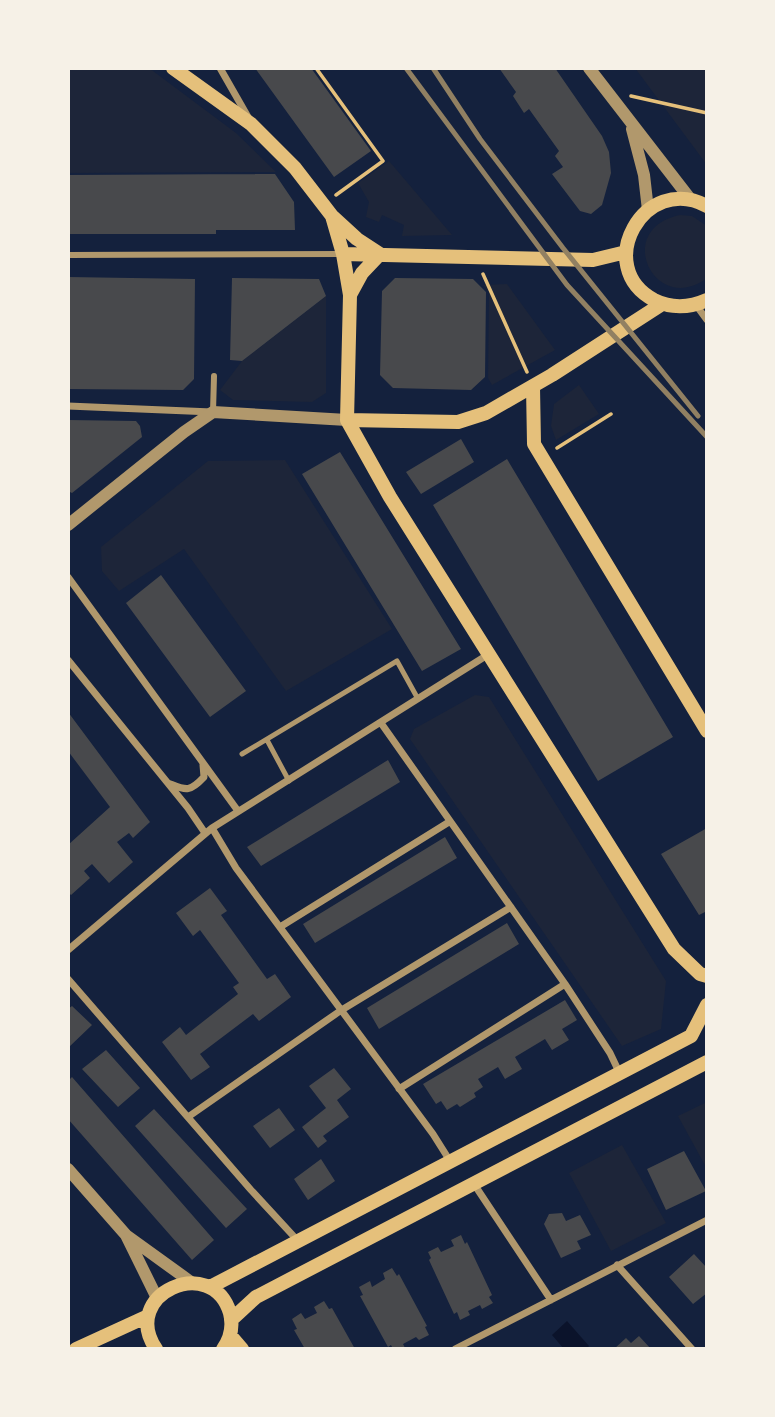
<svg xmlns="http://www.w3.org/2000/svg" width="775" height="1417" font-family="'Golos Text',sans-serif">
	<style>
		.green { fill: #1d2539 }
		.water { fill: #0b132b }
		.building { fill: #48494c }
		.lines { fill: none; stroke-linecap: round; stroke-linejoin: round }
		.path { stroke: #e5c07b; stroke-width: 3.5 }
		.service { stroke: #b1986c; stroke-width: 5 }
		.pedestrian { stroke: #b1986c; stroke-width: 6 }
		.minor { stroke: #b1986c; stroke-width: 7 }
		.tertiary { stroke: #b1986c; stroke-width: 12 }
		.secondary { stroke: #e5c07b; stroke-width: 14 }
		.rail { stroke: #918062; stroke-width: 5 }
	</style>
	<rect width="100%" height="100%" fill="#14213d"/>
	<!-- green -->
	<path class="green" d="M68,68H149L236,133L276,172L68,173Z
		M635,68H707V165Z
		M389,161L452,235L402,236L404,225L382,215L379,222L366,217L369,202L358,183Z
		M680,215L692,216L707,226V278C655,317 612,229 680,215Z
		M507,284L555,350L492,385L488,378L489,292L483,285Z
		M326,296V393L312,402L233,400L220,390L242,361Z
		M579,385L599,414L556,440L551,426L554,404Z
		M285,460L392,629L286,691L184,549L119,591L102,571L101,547L208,461Z
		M475,695L489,697L666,981L661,1029L622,1046L410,739L414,729Z
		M707,1102V1169L678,1116Z
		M622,1145L666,1223L611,1251L569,1173Z"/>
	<!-- water -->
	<path class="water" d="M567,1321L589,1346L586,1349H564L552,1335Z"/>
	<!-- building -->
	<path class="building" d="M255,68H311L371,151L334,177Z
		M499,68H555L602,136L609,152L611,173L602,205L591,214L580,211L552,174L563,167L555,156L559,151L529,109L524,113L513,96L516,92Z
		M275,174L294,202L295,230H216V234H68V175Z
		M68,277L195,279L194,379L183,390L68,389Z
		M232,278L319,279L326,296L242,361L230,360Z
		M395,278L473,279L486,292L485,377L471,390L393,388L380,375L382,291Z
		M68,420L136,421L140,426L142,437L72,493L68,491Z
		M461,439L474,462L421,494L406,472Z
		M340,452L461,649L422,671L302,474Z
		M507,459L673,737L598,781L433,505Z
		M161,575L246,691L210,717L126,603Z
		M68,712L150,822L133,838L129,833L117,842L133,862L109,883L92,864L84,871L90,878L71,895L68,892V845L110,807L68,751Z
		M388,760L400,782L261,866L247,847Z
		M707,828V911L699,915L661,854Z
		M445,837L457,858L315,943L303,924Z
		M210,888L227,911L221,915L267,979L275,974L291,997L259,1021L253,1014L200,1054L210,1067L191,1080L162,1042L180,1027L186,1035L238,994L233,987L239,983L200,930L193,936L176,913Z
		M507,923L519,944L379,1029L367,1008Z
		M565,1000L577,1020L562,1029L569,1040L552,1050L545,1039L515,1057L522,1069L505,1079L498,1067L478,1079L483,1087L474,1093L476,1097L460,1107L457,1104L447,1110L441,1101L436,1104L423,1084Z
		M72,1006L92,1025L68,1048V1009Z
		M106,1050L140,1088L118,1107L82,1069Z
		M334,1068L351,1089L337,1100L349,1117L323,1136L327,1141L318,1148L302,1127L326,1108L309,1086Z
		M72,1077L214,1240L192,1260L68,1119V1081Z
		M279,1108L295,1130L270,1148L253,1126Z
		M154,1109L247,1209L226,1228L135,1126Z
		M684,1151L706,1191L666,1210L647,1169Z
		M321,1159L335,1181L308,1200L294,1179Z
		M562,1213L566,1221L580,1215L591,1235L577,1241L581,1249L561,1258L544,1224L549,1214Z
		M461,1235L465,1244L467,1242L492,1295L489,1297L493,1303L482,1309L480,1305L468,1311L470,1315L460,1320L457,1312L454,1314L429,1260L431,1258L428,1252L438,1247L441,1252L454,1246L451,1240Z
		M694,1254L707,1268V1293L693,1304L669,1277Z
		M392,1268L397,1276L399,1274L427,1326L425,1327L429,1335L419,1340L416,1337L403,1344L405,1348L403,1349H393L391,1345L388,1347L360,1296L363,1295L359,1287L370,1281L372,1287L385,1279L383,1273Z
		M324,1301L329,1309L332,1308L355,1349H305L294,1330L297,1329L292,1319L301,1313L305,1319L317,1313L314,1307Z
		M639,1336L651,1349H614L626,1338L631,1343Z"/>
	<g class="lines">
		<!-- path -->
		<path class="path" d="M316,68L383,161L336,195
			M631,96L707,113
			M483,274L527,372
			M557,448L611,414"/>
		<!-- service -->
		<path class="service" d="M267,740L289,781
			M242,754L397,661L418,699"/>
		<!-- pedestrian -->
		<path class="pedestrian" d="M68,255L343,254
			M213,412L214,376"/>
		<!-- minor -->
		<path class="minor" d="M220,68L248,117
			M696,305L707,320
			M68,406L212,412
			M68,577L238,811
			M68,660L188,808L205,833
			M381,723L565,984L610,1053L620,1074
			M168,783C186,790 189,793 204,777L203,765
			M212,828L236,868L433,1134L450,1161
			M280,927L449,822
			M68,950L212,828L489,654
			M68,979L251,1190L299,1242
			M399,1089L565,984
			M188,1117L340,1011L511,907
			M474,1184L551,1300
			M617,1265L692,1349
			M455,1349L707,1220"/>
		<!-- tertiary -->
		<path class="tertiary" d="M589,68L691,200
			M632,129L644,175L648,210
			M68,525L184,432L213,412L347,420
			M68,1169L126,1235L157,1298
			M126,1235L191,1282"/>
		<!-- secondary -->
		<path class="secondary" d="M173,68L251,124L295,168L332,216L343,254L350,295L347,420L390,497L674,949L700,974L707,976
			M707,206C644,172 592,267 654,300C672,309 689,308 707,300
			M333,217L357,239L380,254
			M343,254L593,260L626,252
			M350,295L362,273L380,254
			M533,387L534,444L707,731
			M347,420L458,422L486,413L552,375L662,304
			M210,1287L691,1036L707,1005
			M231,1320L256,1297L707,1062
			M230,1335L242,1349
			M76,1349L148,1316
			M156,1349C119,1294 212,1253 230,1313C233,1325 231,1338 223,1349"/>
		<!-- rail -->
		<path class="rail" d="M406,68L567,285L707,437
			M433,68L480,139L563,248L698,416"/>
	</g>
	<!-- border -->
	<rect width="775" height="1417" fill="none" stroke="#f6f1e7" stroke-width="140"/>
</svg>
